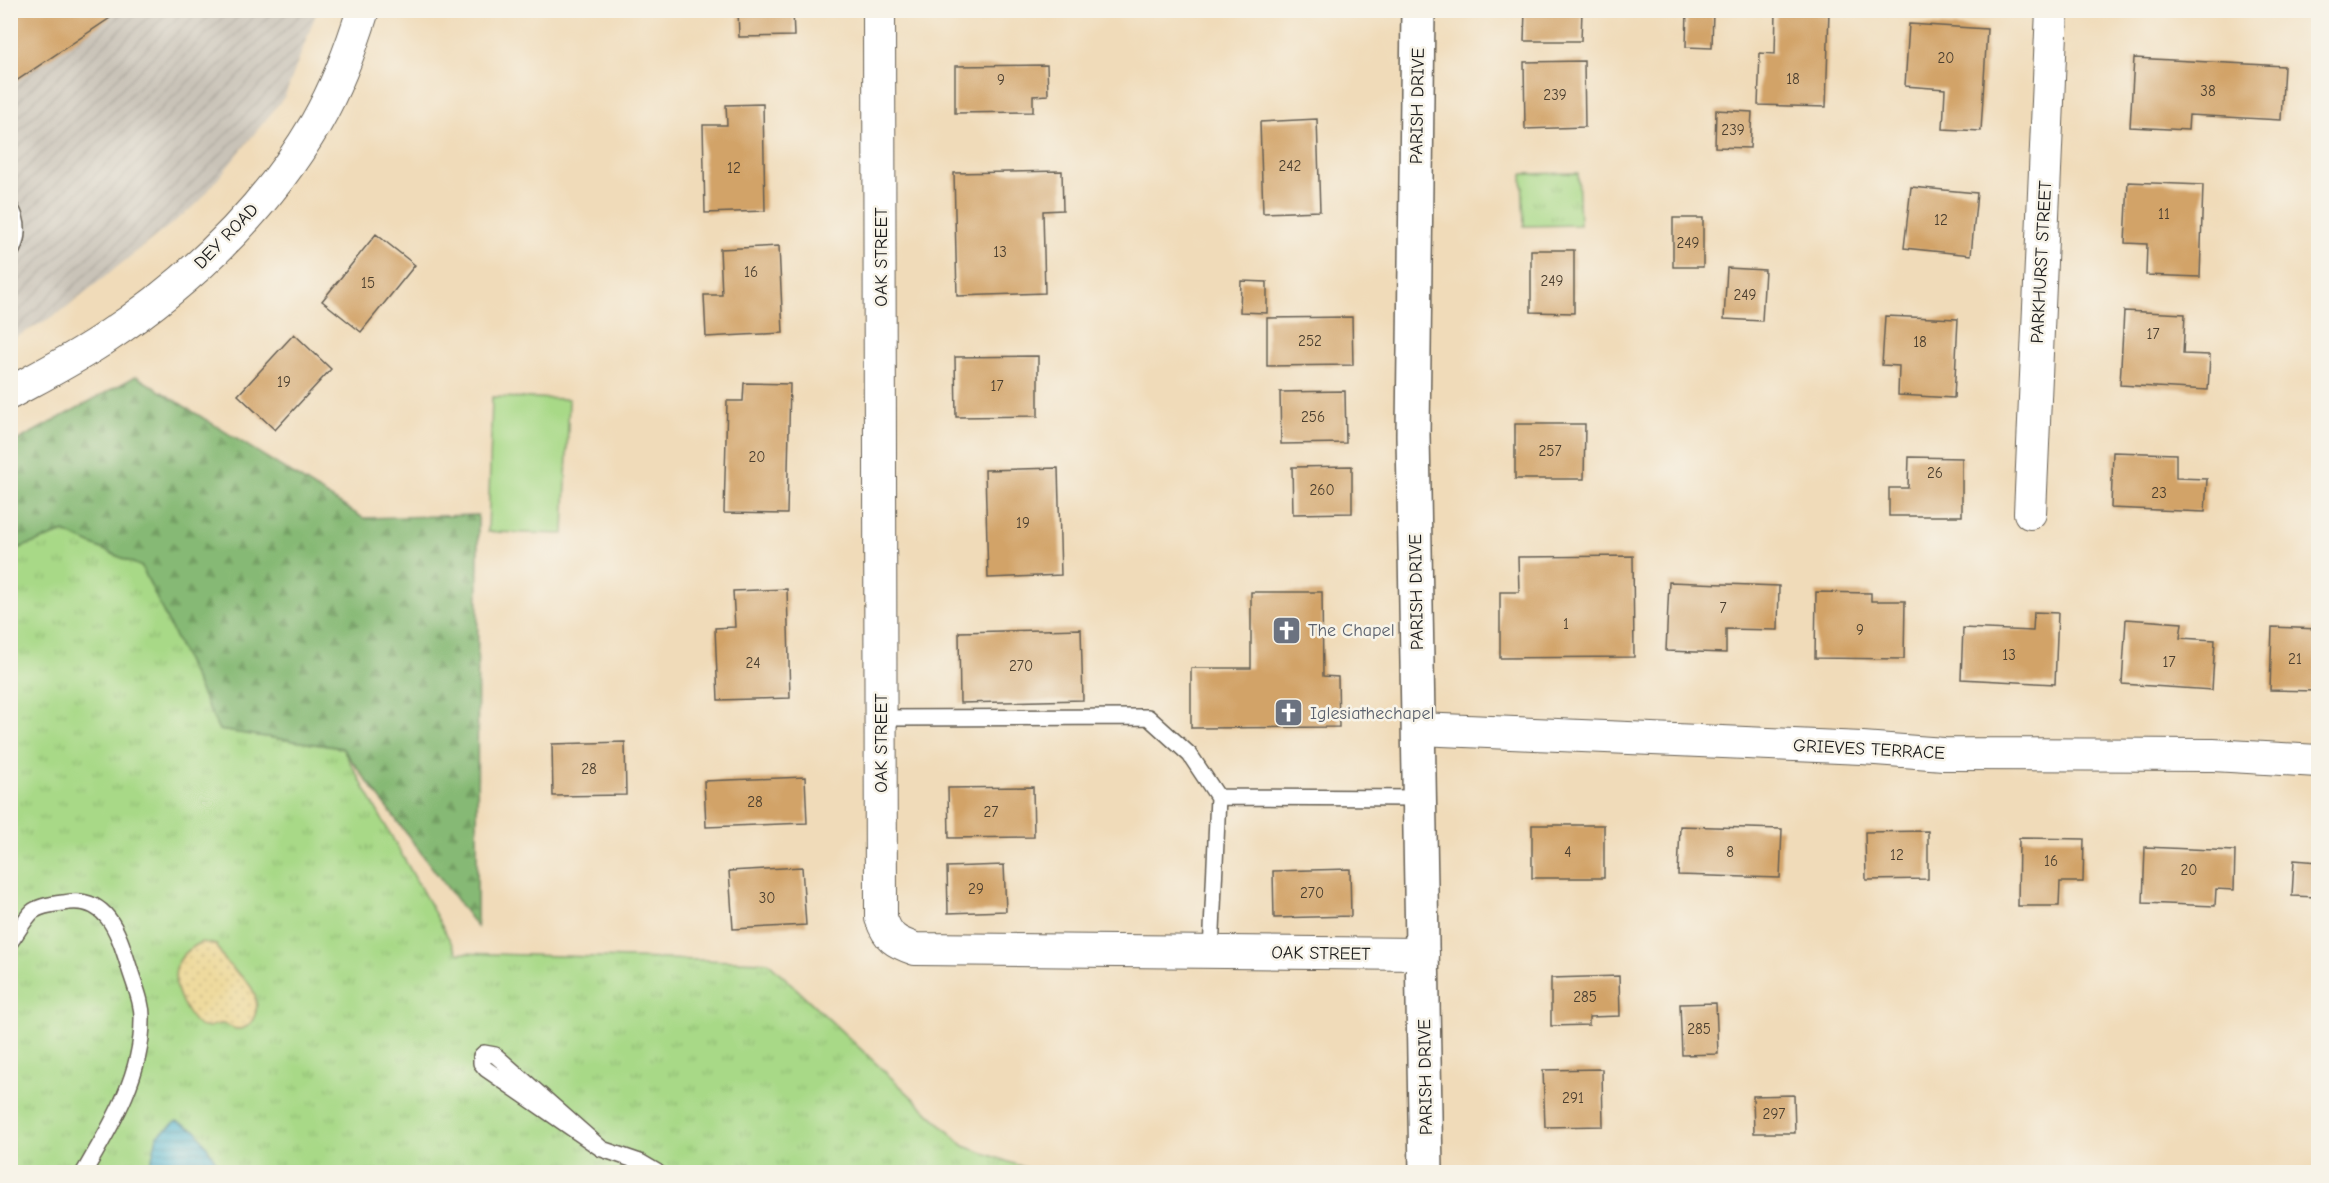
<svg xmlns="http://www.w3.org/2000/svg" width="2329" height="1183" font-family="'Comic Neue',sans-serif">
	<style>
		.industrial { fill: url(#industrial-furrows) }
		.grass { fill: url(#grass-tufts); stroke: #627a52; stroke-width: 1.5 }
		.forest { fill: url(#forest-firs); stroke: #516a48; stroke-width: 1.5 }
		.sand { fill: url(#sand-dots); stroke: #857b5d; stroke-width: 1.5 }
		.garden { fill: #a8d987; stroke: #627a52; stroke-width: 1.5 }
		.water { fill: url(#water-rules); stroke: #386a77; stroke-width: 1.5 }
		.building { fill: #d2a368 }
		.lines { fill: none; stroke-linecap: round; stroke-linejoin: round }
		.service-casing { stroke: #665f53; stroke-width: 18 }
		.minor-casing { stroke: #665f53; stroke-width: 34 }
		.tertiary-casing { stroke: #665f53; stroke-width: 36 }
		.service { stroke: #fff; stroke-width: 15 }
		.minor { stroke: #fff; stroke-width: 32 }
		.tertiary { stroke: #fff; stroke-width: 33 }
		.labels { text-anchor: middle; stroke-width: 5; stroke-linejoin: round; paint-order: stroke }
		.number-label { font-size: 15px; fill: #4a3e2f }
		.street-label { font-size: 18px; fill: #1c1c1c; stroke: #f7f3e8 }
		.worship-label { font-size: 18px; fill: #5b616d; stroke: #f7f3e8; text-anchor: start }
	</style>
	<defs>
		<pattern id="industrial-furrows" width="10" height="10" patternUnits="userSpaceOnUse" patternTransform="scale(1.5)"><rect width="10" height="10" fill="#c9c3b8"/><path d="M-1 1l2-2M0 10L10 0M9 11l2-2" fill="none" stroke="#aca79e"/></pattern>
		<pattern id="grass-tufts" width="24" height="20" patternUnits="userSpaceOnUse" patternTransform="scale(1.5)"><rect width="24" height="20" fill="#a8d987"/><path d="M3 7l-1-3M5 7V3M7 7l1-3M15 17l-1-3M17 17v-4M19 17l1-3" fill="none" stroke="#90ba74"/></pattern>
		<pattern id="forest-firs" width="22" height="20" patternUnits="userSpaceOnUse" patternTransform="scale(1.5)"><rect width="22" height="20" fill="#86b974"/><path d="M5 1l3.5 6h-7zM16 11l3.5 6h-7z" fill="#739e64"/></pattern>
		<pattern id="sand-dots" width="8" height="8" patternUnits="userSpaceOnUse" patternTransform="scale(1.5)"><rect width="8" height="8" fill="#eeda9e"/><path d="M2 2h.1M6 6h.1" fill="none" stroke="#ccba88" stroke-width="1.8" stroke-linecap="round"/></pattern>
		<pattern id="water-rules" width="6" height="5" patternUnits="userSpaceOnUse" patternTransform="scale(1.5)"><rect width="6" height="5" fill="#54b7d2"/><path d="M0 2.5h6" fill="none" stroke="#4594aa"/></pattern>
	</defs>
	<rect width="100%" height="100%" fill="#f7f3e8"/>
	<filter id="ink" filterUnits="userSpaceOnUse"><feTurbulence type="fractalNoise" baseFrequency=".0167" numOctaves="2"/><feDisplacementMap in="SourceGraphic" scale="12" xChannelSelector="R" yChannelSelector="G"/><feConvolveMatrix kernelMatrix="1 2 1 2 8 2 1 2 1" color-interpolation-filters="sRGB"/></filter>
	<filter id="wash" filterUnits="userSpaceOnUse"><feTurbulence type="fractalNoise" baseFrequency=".008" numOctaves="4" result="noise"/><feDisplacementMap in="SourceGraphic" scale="24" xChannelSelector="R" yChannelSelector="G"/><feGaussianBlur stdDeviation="1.35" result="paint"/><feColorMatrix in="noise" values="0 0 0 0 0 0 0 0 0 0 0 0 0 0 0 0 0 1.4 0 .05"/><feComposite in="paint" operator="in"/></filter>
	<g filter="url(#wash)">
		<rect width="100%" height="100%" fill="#f0dbb9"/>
		<!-- industrial -->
		<path class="industrial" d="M11,11H317L285,96L199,202L59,313L11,340Z"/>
		<!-- grass -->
		<path class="grass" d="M1578,173L1580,225L1524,226L1522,174Z
			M64,532L142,567L219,730L342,748L457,953L768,962L964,1146L1037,1172H11V551Z"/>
		<!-- forest -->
		<path class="forest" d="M136,376L363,518L478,515L477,927L342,748L219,730L142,567L64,532L11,551V444Z"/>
		<!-- sand -->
		<path class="sand" d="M202,942L216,945C220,951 223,959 228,964C239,976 252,981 256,999C259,1011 252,1030 237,1029C232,1029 228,1025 224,1024C215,1023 206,1031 198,1025C190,1019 186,1010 182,1002C169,974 174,956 202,942Z"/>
		<!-- garden -->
		<path class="garden" d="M492,397L569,399L564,534L488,532Z"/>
		<!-- water -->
		<path class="water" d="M177,1121L197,1131L223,1172H149L157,1136Z"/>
		<g id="blocks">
			<!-- building -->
			<path class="building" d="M10,10H105L110,18L10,85Z
				M738,10H793L794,36L739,37Z
				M1525,10H1582L1581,41H1524Z
				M1687,10H1713L1712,48L1686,47Z
				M1776,10H1829L1826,107L1758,105L1760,53L1775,54Z
				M1909,24L1987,29L1981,131L1943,129L1945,89L1905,86Z
				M2134,58L2284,66L2281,120L2189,115L2188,130L2130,127Z
				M1584,61L1585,127L1525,129L1524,62Z
				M1047,65L1048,95L1033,96V112L955,113V66Z
				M763,104L765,211L705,213L703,125H727L726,105Z
				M1716,110L1752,112L1750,148L1715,147Z
				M1317,119L1320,211L1263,213L1260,122Z
				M1062,171L1063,210L1043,211L1045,293L957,296L954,173Z
				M2128,182L2203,185L2200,277L2146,275L2147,244L2125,243Z
				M1911,187L1977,193L1971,255L1904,248Z
				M1673,218H1703V267H1673Z
				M376,234L415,265L361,332L322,301Z
				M779,246L783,333L706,337L704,295H722L720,249Z
				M1531,250H1574V313L1531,312Z
				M1727,268L1765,270L1762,321L1724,319Z
				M1241,281L1267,282V313L1240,312Z
				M2124,311L2185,314L2183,354L2210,355L2208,390L2120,385Z
				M1885,316L1958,319L1954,398L1898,395L1899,366L1882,365Z
				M1352,317L1353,365L1267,366V318Z
				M294,334L331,369L275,430L238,395Z
				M1038,356V416L956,417L955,357Z
				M744,383L790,384L787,514L724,513L727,401H743Z
				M1345,391L1346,443L1281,444L1280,392Z
				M1515,424H1585L1584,479H1515Z
				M2113,452L2176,454V478L2207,479L2205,512L2111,508Z
				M1909,457L1962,458V516H1889V488H1908Z
				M1352,466V513L1293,514L1292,467Z
				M1058,468L1061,575L988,578L985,470Z
				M1633,556L1634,657L1500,658V592H1519L1518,557Z
				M1669,582L1779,586L1778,630L1726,629V653L1666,651Z
				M787,589L790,698L718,700L715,628L735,627L733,591Z
				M1251,592H1322L1323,676L1338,677L1339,727L1191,728V668H1251Z
				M1816,592L1871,593V601H1905L1904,659L1815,658Z
				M2034,612L2058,613L2055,684L1961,679L1963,628L2033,631Z
				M2126,619L2182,623L2180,638L2215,640L2212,690L2122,684Z
				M2272,627L2318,629V691L2270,690Z
				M1081,629L1083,700L960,703L959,632Z
				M625,742L626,795L553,796L552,744Z
				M805,777L807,823L706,827L704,781Z
				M1033,787L1034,837L949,838L948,788Z
				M1532,825H1604V878H1532Z
				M1680,826L1782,829L1780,878L1678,875Z
				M1928,831V879L1866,880L1865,832Z
				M2019,838L2084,839L2083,882H2060L2059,906H2018Z
				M2145,847L2235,851L2234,890L2216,889L2215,906L2143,903Z
				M2294,860L2318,862V897L2292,896Z
				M1004,865L1006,911L948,913L947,867Z
				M802,867L806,925L733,929L729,871Z
				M1350,869L1351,916L1274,918L1273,871Z
				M1619,976L1620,1016L1589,1017V1025L1551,1026V978Z
				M1716,1003L1718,1054L1682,1055L1680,1004Z
				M1602,1069L1603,1126L1545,1127L1543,1070Z
				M1794,1095L1795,1133H1754L1753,1096Z"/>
		</g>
	</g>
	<g filter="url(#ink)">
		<use href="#blocks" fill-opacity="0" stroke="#665f53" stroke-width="1.5"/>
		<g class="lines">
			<defs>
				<path id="service" d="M10,207C20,222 19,239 10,254
					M881,718L1148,717L1190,755L1218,797L1421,798
					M10,942C17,933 24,920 32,912C39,906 53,904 63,903C107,894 118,932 129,967C134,984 143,1003 142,1020C142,1076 111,1126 84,1172
					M1211,952L1218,797
					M602,1149L495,1055L484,1053L481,1056V1063L486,1069L602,1149L640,1162L657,1172"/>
				<path id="minor" d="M879,10L881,918C888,938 895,942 915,949L1423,954
					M10,393C41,376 72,360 101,341C186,285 264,212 316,123C336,88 351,49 363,10
					M2030,513L2052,10
					M1419,729L1862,748L1944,754L2213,755L2318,761"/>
				<path id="tertiary" d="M1418,10L1413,435L1426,1172"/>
			</defs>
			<!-- service casing -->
			<use href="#service" class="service-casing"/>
			<!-- minor casing -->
			<use href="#minor" class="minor-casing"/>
			<!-- tertiary casing -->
			<use href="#tertiary" class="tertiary-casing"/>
			<!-- service -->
			<use href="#service" class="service"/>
			<!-- minor -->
			<use href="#minor" class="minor"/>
			<!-- tertiary -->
			<use href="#tertiary" class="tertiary"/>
		</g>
	</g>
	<!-- icons -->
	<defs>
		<symbol id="church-square" viewBox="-11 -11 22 22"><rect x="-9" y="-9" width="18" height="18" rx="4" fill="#6b7280" stroke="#f7f3e8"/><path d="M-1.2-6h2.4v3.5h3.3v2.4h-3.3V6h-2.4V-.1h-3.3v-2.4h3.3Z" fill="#fff"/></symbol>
	</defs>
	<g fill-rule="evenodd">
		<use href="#church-square" x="1270" y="614" width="33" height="33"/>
		<use href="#church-square" x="1272" y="696" width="33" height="33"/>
	</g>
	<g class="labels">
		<!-- number labels -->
		<g class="number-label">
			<text x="1946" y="63">20</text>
			<text x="1793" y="84">18</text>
			<text x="1001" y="85">9</text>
			<text x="2208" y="96">38</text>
			<text x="1555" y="100">239</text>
			<text x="1733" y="135">239</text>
			<text x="1290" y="171">242</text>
			<text x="734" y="173">12</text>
			<text x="2164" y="219">11</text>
			<text x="1941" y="225">12</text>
			<text x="1688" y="248">249</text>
			<text x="1000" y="257">13</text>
			<text x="751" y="277">16</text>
			<text x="1552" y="286">249</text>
			<text x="368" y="288">15</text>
			<text x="1745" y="300">249</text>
			<text x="2153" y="339">17</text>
			<text x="1310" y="346">252</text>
			<text x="1920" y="347">18</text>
			<text x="284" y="387">19</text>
			<text x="997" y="391">17</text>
			<text x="1313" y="422">256</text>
			<text x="1550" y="456">257</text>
			<text x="757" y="462">20</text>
			<text x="1935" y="478">26</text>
			<text x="1322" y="495">260</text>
			<text x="2159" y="498">23</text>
			<text x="1023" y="528">19</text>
			<text x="1723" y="613">7</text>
			<text x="1566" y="629">1</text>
			<text x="1860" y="635">9</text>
			<text x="2009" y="660">13</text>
			<text x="2295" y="664">21</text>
			<text x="2169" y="667">17</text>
			<text x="753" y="668">24</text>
			<text x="1021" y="671">270</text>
			<text x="589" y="774">28</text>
			<text x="755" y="807">28</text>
			<text x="991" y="817">27</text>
			<text x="1568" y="857">4</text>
			<text x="1730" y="857">8</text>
			<text x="1897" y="860">12</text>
			<text x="2051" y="866">16</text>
			<text x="2189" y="875">20</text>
			<text x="976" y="894">29</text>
			<text x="1312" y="898">270</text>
			<text x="767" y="903">30</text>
			<text x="1585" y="1002">285</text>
			<text x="1699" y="1034">285</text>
			<text x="1573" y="1103">291</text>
			<text x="1774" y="1119">297</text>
		</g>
		<!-- street labels -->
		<g class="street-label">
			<text transform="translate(1417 106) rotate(-89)" y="6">PARISH DRIVE</text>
			<text transform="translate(226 236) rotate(-46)" y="6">DEY ROAD</text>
			<text transform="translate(881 257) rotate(-90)" y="6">OAK STREET</text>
			<text transform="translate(2041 262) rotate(-87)" y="6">PARKHURST STREET</text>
			<text transform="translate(1416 592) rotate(-91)" y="6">PARISH DRIVE</text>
			<text transform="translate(881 743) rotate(-90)" y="6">OAK STREET</text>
			<text transform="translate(1869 749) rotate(3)" y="6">GRIEVES TERRACE</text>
			<text transform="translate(1321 953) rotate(1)" y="6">OAK STREET</text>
			<text transform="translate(1425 1077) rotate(-91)" y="6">PARISH DRIVE</text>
		</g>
		<!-- worship labels -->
		<g class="worship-label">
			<text x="1308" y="636">The Chapel</text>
			<text x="1310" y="719">Iglesiathechapel</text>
		</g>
	</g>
	<!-- margin -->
	<rect width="2329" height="1183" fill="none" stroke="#f7f3e8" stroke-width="36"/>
</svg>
